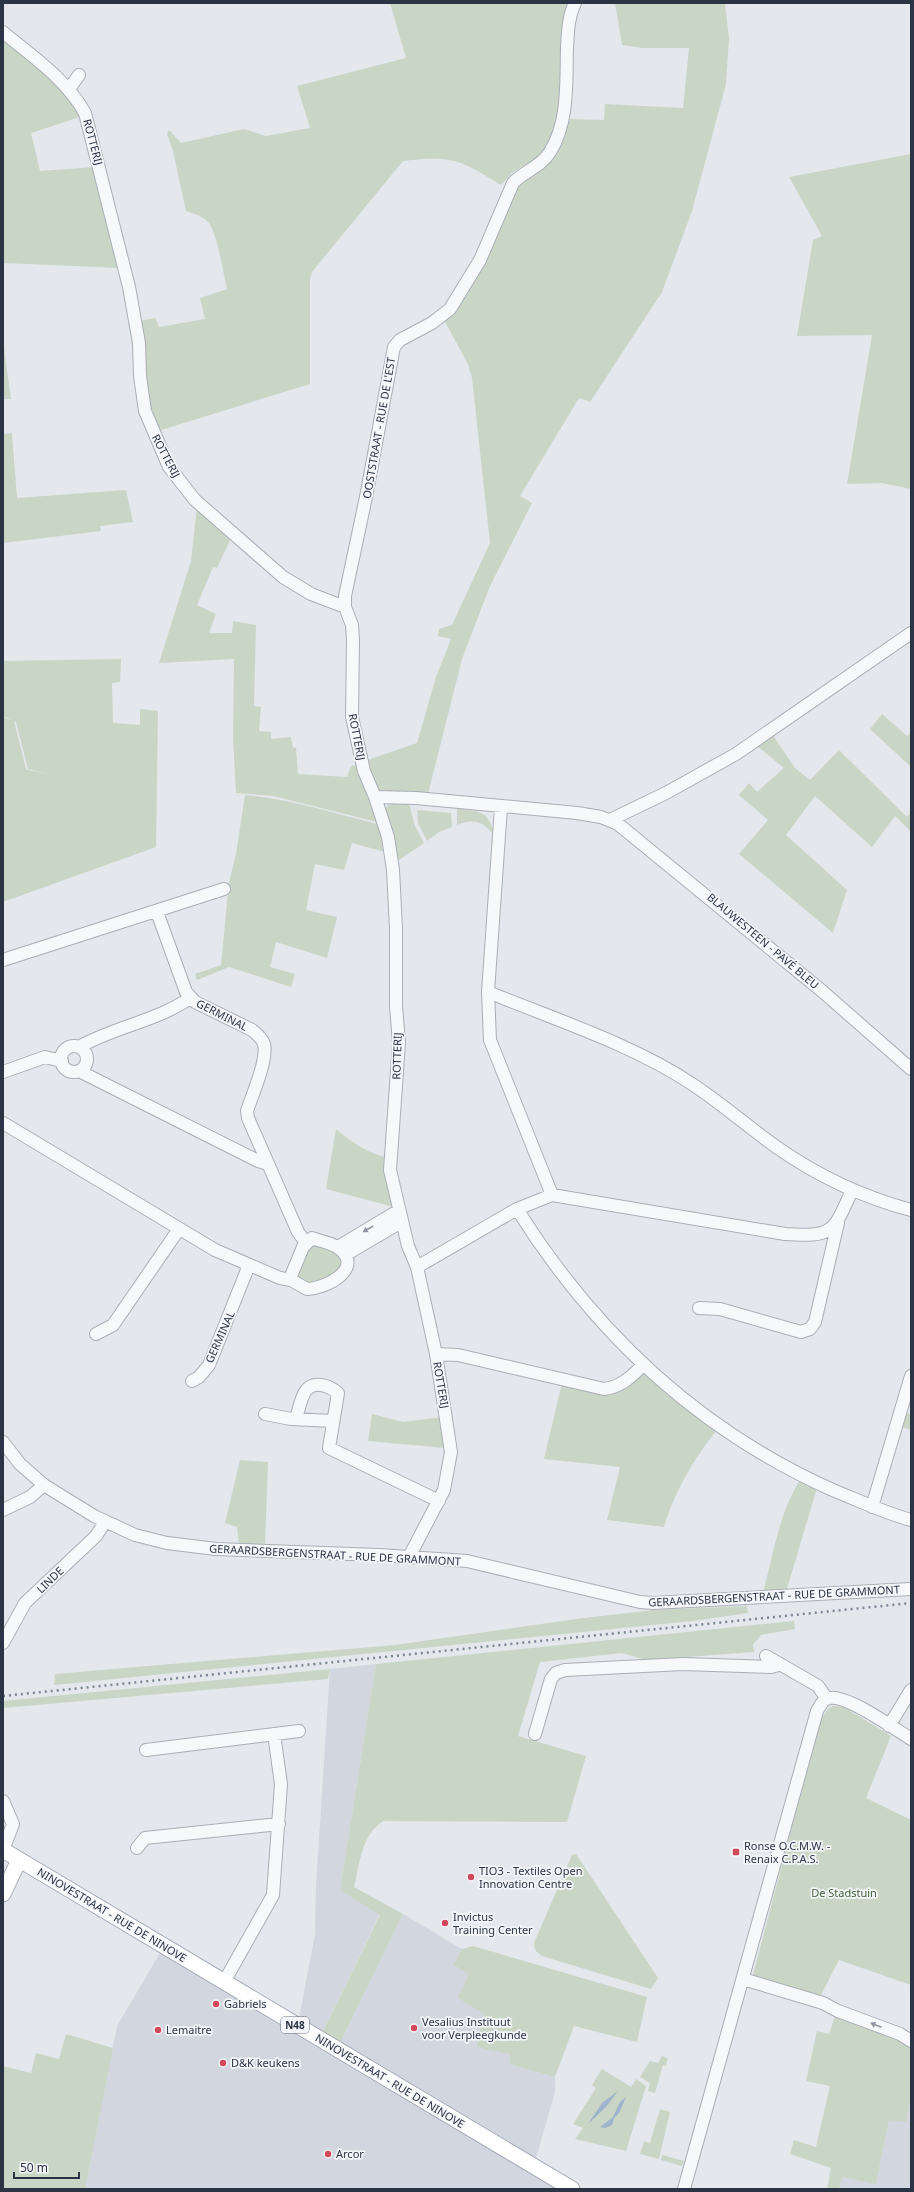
<svg xmlns="http://www.w3.org/2000/svg" width="914" height="2192" font-family="'Noto Sans',sans-serif">
	<style>
		.built { fill: #d2d6de }
		.green { fill: #c9d6c5 }
		.water { fill: #9fb4cc }
		.lines { fill: none; stroke-linecap: round; stroke-linejoin: round }
		.minor-casing { stroke: #a9aeb7; stroke-width: 14 }
		.major-casing { stroke: #a3abb8; stroke-width: 17 }
		.minor { stroke: #f7f8fa; stroke-width: 12 }
		.major { stroke: #fff; stroke-width: 15 }
		.rail { stroke: #7d8696; stroke-width: 2.5; stroke-dasharray: 2 4; stroke-linecap: butt }
		.oneway { fill: #9196a0 }
		.poi-dot { fill: #d1495b; stroke: #f4f6f9; stroke-width: 1.5 }
		.labels { text-anchor: middle; stroke-width: 3.5; stroke-linejoin: round; paint-order: stroke }
		.shield { fill: #f4f6f9; stroke: #676e7b; stroke-width: 1 }
		.shield-label { font-size: 10px; font-weight: bold; fill: #2b3445 }
		.street-label { font-size: 11px; fill: #2b3445; stroke: #f4f6f9 }
		.poi-label { font-size: 11px; fill: #2b3445; stroke: #f4f6f9; text-anchor: start }
		.park-label { font-size: 11px; fill: #3f6138; stroke: #f4f6f9 }
	</style>
	<rect width="100%" height="100%" fill="#e4e7ec"/>
	<!-- built -->
	<path class="built" d="M376,1664L340,1890L380,1914L323,2031L299,2019L315,1934L316,1886L330,1669Z
		M403,1914L462,1949L453,1965L469,1974L484,2014L510,2054L509,2064L555,2077V2092L536,2158L340,2043Z
		M160,1953L286,2029L557,2189H85L117,2026Z
		M909,2103L911,2104V2189H839L842,2177L876,2183L889,2120Z"/>
	<!-- green -->
	<path class="green" d="M390,3H568C552,50 571,106 544,150C536,162 522,165 512,173C508,177 505,181 501,185C460,160 453,155 403,161L312,272L310,279V384L155,432L146,401L139,321L155,318L159,327L205,319L200,298L227,289C223,273 218,234 208,222C203,216 194,214 186,211L173,151L167,134L169,130L181,143L244,129L266,136L310,128L297,86L406,58Z
		M615,3H725L729,38L726,84L692,211L662,292L590,402L579,398L520,496L532,503L490,586L462,659L428,794L379,790L375,788L365,761L417,743L436,677L451,639L438,636L439,629L452,625L490,543L472,378L468,364L444,320L517,186L544,165L564,119L604,120L605,104L683,108L689,48H642L622,45Z
		M5,39C35,62 62,84 80,117L31,133L40,171L95,167L120,268L3,263V42Z
		M911,154V489L882,483L847,484L872,335L797,336L813,240L822,236L789,177Z
		M3,340L11,399H3Z
		M12,433L17,498L126,490L133,522L100,526L101,531L3,543V434Z
		M197,506L232,536L217,568L213,567L197,605L216,614L209,633H232L233,621L256,625L254,706L261,707L259,731L271,732V739L291,737L293,747L296,748L298,774L347,777L351,766L358,764L381,823L273,796L236,793L233,738L234,659L159,663L191,561Z
		M121,659L120,682L112,683L113,723L140,725V709L158,711L156,847L3,902V717L14,721L26,769L28,770L50,774L28,769L16,722L3,716V661Z
		M882,714L907,736L911,733V767L870,729Z
		M772,734L795,768L810,780L839,750L907,817L911,812V832L895,816L872,847L815,796L786,835L847,890L833,933L739,854L768,820L739,795L749,783L757,792L784,768L756,745Z
		M245,795C292,799 337,814 381,825L385,852L352,843L344,870L315,864L306,910L337,917L327,958L276,942L270,967L295,974L291,987L229,967L197,980L195,974L221,965L229,882L236,854Z
		M392,802L409,803L415,826L424,843L396,862L385,809Z
		M457,809C476,811 487,809 493,830L491,832C482,820 470,819 457,825Z
		M417,810L451,813L452,827L439,832L427,841L418,823Z
		M336,1129C352,1142 365,1152 385,1157L388,1187L394,1201V1207L326,1189Z
		M314,1245L337,1251L343,1262L340,1272L312,1285L298,1278V1272L309,1247Z
		M642,1370L664,1392L716,1431C694,1459 674,1492 664,1527L607,1520L620,1467L544,1459L562,1383L608,1394Z
		M905,1413L911,1414V1430L901,1427Z
		M372,1414L403,1422L442,1417L445,1448L368,1441Z
		M240,1460L268,1462L265,1545H239L237,1527L225,1523Z
		M800,1480L817,1488L786,1592L763,1593C773,1556 779,1513 800,1480Z
		M747,1606L748,1613L693,1621L54,1685L55,1674L395,1645L576,1619L653,1610Z
		M794,1621L795,1629L761,1635L753,1645L754,1652L646,1660L622,1653L540,1662L518,1736L586,1756L567,1822L383,1821C361,1836 360,1863 354,1887L403,1914L340,2043L323,2031L380,1915L340,1890L376,1664Z
		M330,1669L328,1679L3,1708V1701Z
		M833,1706L844,1707L891,1736L866,1798L911,1820V1985L839,1960L820,1997L753,1975L817,1732C821,1721 823,1711 833,1706Z
		M576,1854L658,1978L651,1989L545,1957C538,1954 534,1951 534,1943L572,1855Z
		M473,1946L647,1997L637,2042L574,2026L555,2077L509,2064L510,2054L477,2047L484,2014L458,1998L469,1974L453,1965L462,1949Z
		M835,2016L902,2041L911,2048V2104H909L906,2122L889,2120L876,2184L842,2177L839,2189H827L831,2168L790,2154L794,2140L816,2147L830,2086L806,2081L817,2031L829,2034Z
		M66,2034L113,2048L85,2189H3V2066L31,2073L36,2053L59,2059Z
		M662,2056L669,2059L667,2060L666,2066L663,2065L655,2093L648,2091L650,2083L640,2077L650,2061L658,2063Z
		M602,2069L631,2087L636,2079L646,2086L626,2151L575,2139L583,2128L573,2124L596,2088L592,2085Z
		M660,2109L670,2112L659,2159L640,2154L644,2141L650,2143Z
		M662,2155L684,2161L682,2166L661,2160Z"/>
	<!-- water -->
	<path class="water" d="M618,2091L606,2107L588,2124L602,2103Z
		M626,2097L619,2113L614,2118L612,2125L605,2128L600,2127L613,2117L620,2102Z"/>
	<g class="lines">
		<defs>
			<path id="minor" d="M3,32C34,58 65,78 85,113L129,287L139,343L140,376L145,411L169,467L195,500L283,577L311,594L345,607
				M69,89L79,75
				M375,797L416,798L577,813L601,817L618,824L822,991L911,1069
				M501,807L488,992L490,1040L552,1195
				M610,820L666,793L736,754L911,633
				M157,912L186,992L195,1002L252,1030C257,1034 262,1038 264,1044C268,1060 252,1095 247,1111L248,1118L298,1232L306,1243
				M3,960L224,889
				M488,992C554,1019 634,1045 692,1084C721,1103 747,1126 775,1146C816,1175 862,1197 911,1210
				M61 1059a13 13 0 1 1 26 0a13 13 0 1 1-26 0Z
				M79,1047C114,1027 157,1021 190,998
				M79,1071L258,1161L268,1164
				M3,1072L45,1057L62,1061
				M3,1123L215,1250L280,1278L291,1280L307,1289C324,1289 363,1270 341,1250C333,1242 321,1242 312,1238L303,1247L291,1276V1280
				M517,1209C595,1333 699,1431 835,1491C860,1501 885,1513 911,1520
				M338,1247L398,1211
				M345,1255L401,1222
				M417,1267L517,1209L552,1195L785,1234C833,1237 833,1233 852,1190
				M699,1308L720,1309L801,1332L810,1329L815,1322L838,1223
				M96,1334L113,1325L179,1229
				M436,1354L458,1355L604,1389C621,1387 631,1377 643,1365
				M192,1381L199,1377L209,1365L249,1265
				M265,1414L291,1419L333,1421
				M296,1418C301,1404 302,1382 321,1385C328,1386 333,1389 338,1393L329,1448L439,1501
				M3,1442L20,1464L44,1485L94,1516L135,1535L167,1543L216,1549L379,1555L467,1561L640,1602L653,1603L911,1589
				M872,1507L911,1376
				M3,1510L30,1497L44,1485
				M409,1557L444,1490L451,1452L436,1354L417,1267L408,1246L390,1170L399,1043L396,1006V928L393,870L388,837L375,797L364,771L352,717L353,640L352,625L345,607V596L366,497L394,347L400,340L432,323L450,309L480,260L513,183C524,171 541,167 550,152C569,122 566,81 567,48C568,32 568,17 575,3
				M3,1643L25,1603L96,1536L105,1522
				M766,1656L818,1686L827,1699
				M889,1726L911,1690
				M535,1734L551,1679L556,1673L565,1670L683,1664L771,1667L779,1665
				M146,1750L299,1731
				M3,1801L13,1824L3,1850
				M137,1848L145,1838L279,1824
				M743,1979L823,2003L838,2011L900,2034L911,2041
				M224,1982L273,1895L281,1784L274,1734
				M684,2189L817,1711C820,1706 823,1699 829,1698C847,1694 895,1729 911,1739"/>
			<path id="major" d="M3,1850L572,2189
				M3,1894L19,1860"/>
		</defs>
		<!-- minor casing -->
		<use href="#minor" class="minor-casing"/>
		<!-- major casing -->
		<use href="#major" class="major-casing"/>
		<!-- minor -->
		<use href="#minor" class="minor"/>
		<!-- major -->
		<use href="#major" class="major"/>
		<!-- rail -->
		<path class="rail" d="M3,1696L911,1603"/>
	</g>
	<!-- one-way arrows -->
	<defs><path id="oneway-solid" d="M-6-.8H1V-3.2L6.5 0L1 3.2V.8H-6Z"/></defs>
	<g class="oneway">
		<use href="#oneway-solid" transform="translate(368 1229) rotate(150)"/>
		<use href="#oneway-solid" transform="translate(876 2025) rotate(-159)"/>
	</g>
	<!-- markers -->
	<g class="poi-dot">
		<rect x="732" y="1848" width="8" height="8" rx="2"/>
		<circle cx="471" cy="1877" r="4"/>
		<circle cx="445" cy="1923" r="4"/>
		<circle cx="216" cy="2004" r="4"/>
		<circle cx="414" cy="2028" r="4"/>
		<circle cx="158" cy="2030" r="4"/>
		<circle cx="223" cy="2063" r="4"/>
		<circle cx="328" cy="2154" r="4"/>
	</g>
	<g class="labels">
		<!-- shield labels -->
		<rect class="shield" x="281" y="2017" width="28" height="16" rx="3"/>
		<g class="shield-label">
			<text x="295" y="2029">N48</text>
		</g>
		<!-- street labels -->
		<g class="street-label">
			<text transform="translate(93 142) rotate(75)" y="4">ROTTERIJ</text>
			<text transform="translate(379 428) rotate(-80)" y="4">OOSTSTRAAT - RUE DE L'EST</text>
			<text transform="translate(166 456) rotate(62)" y="4">ROTTERIJ</text>
			<text transform="translate(357 737) rotate(79)" y="4">ROTTERIJ</text>
			<text transform="translate(763 941) rotate(40)" y="4">BLAUWESTEEN - PAVÉ BLEU</text>
			<text transform="translate(222 1015) rotate(27)" y="4">GERMINAL</text>
			<text transform="translate(397 1056) rotate(-88)" y="4">ROTTERIJ</text>
			<text transform="translate(220 1337) rotate(-66)" y="4">GERMINAL</text>
			<text transform="translate(441 1385) rotate(80)" y="4">ROTTERIJ</text>
			<text transform="translate(335 1555) rotate(3)" y="4">GERAARDSBERGENSTRAAT - RUE DE GRAMMONT</text>
			<text transform="translate(50 1580) rotate(-44)" y="4">LINDE</text>
			<text transform="translate(774 1596) rotate(-3)" y="4">GERAARDSBERGENSTRAAT - RUE DE GRAMMONT</text>
			<text transform="translate(112 1915) rotate(31)" y="4">NINOVESTRAAT - RUE DE NINOVE</text>
			<text transform="translate(390 2081) rotate(31)" y="4">NINOVESTRAAT - RUE DE NINOVE</text>
		</g>
		<!-- poi labels -->
		<g class="poi-label">
			<text x="744" y="1850">Ronse O.C.M.W. -<tspan x="744" dy="13">Renaix C.P.A.S.</tspan></text>
			<text x="479" y="1875">TIO3 - Textiles Open<tspan x="479" dy="13">Innovation Centre</tspan></text>
			<text x="453" y="1921">Invictus<tspan x="453" dy="13">Training Center</tspan></text>
			<text x="224" y="2008">Gabriels</text>
			<text x="422" y="2026">Vesalius Instituut<tspan x="422" dy="13">voor Verpleegkunde</tspan></text>
			<text x="166" y="2034">Lemaitre</text>
			<text x="231" y="2067">D&amp;K keukens</text>
			<text x="336" y="2158">Arcor</text>
		</g>
		<!-- park labels -->
		<g class="park-label">
			<text x="844" y="1897">De Stadstuin</text>
		</g>
	</g>
	<!-- border -->
	<rect width="914" height="2192" fill="none" stroke="#2b3445" stroke-width="8"/>
	<!-- scale -->
	<path d="M14 2172v6h65v-6" fill="none" stroke="#2b3445" stroke-width="2"/>
	<text x="20" y="2172" font-size="12" fill="#2b3445" stroke="#f4f6f9" stroke-width="3" paint-order="stroke">50 m</text>
</svg>
